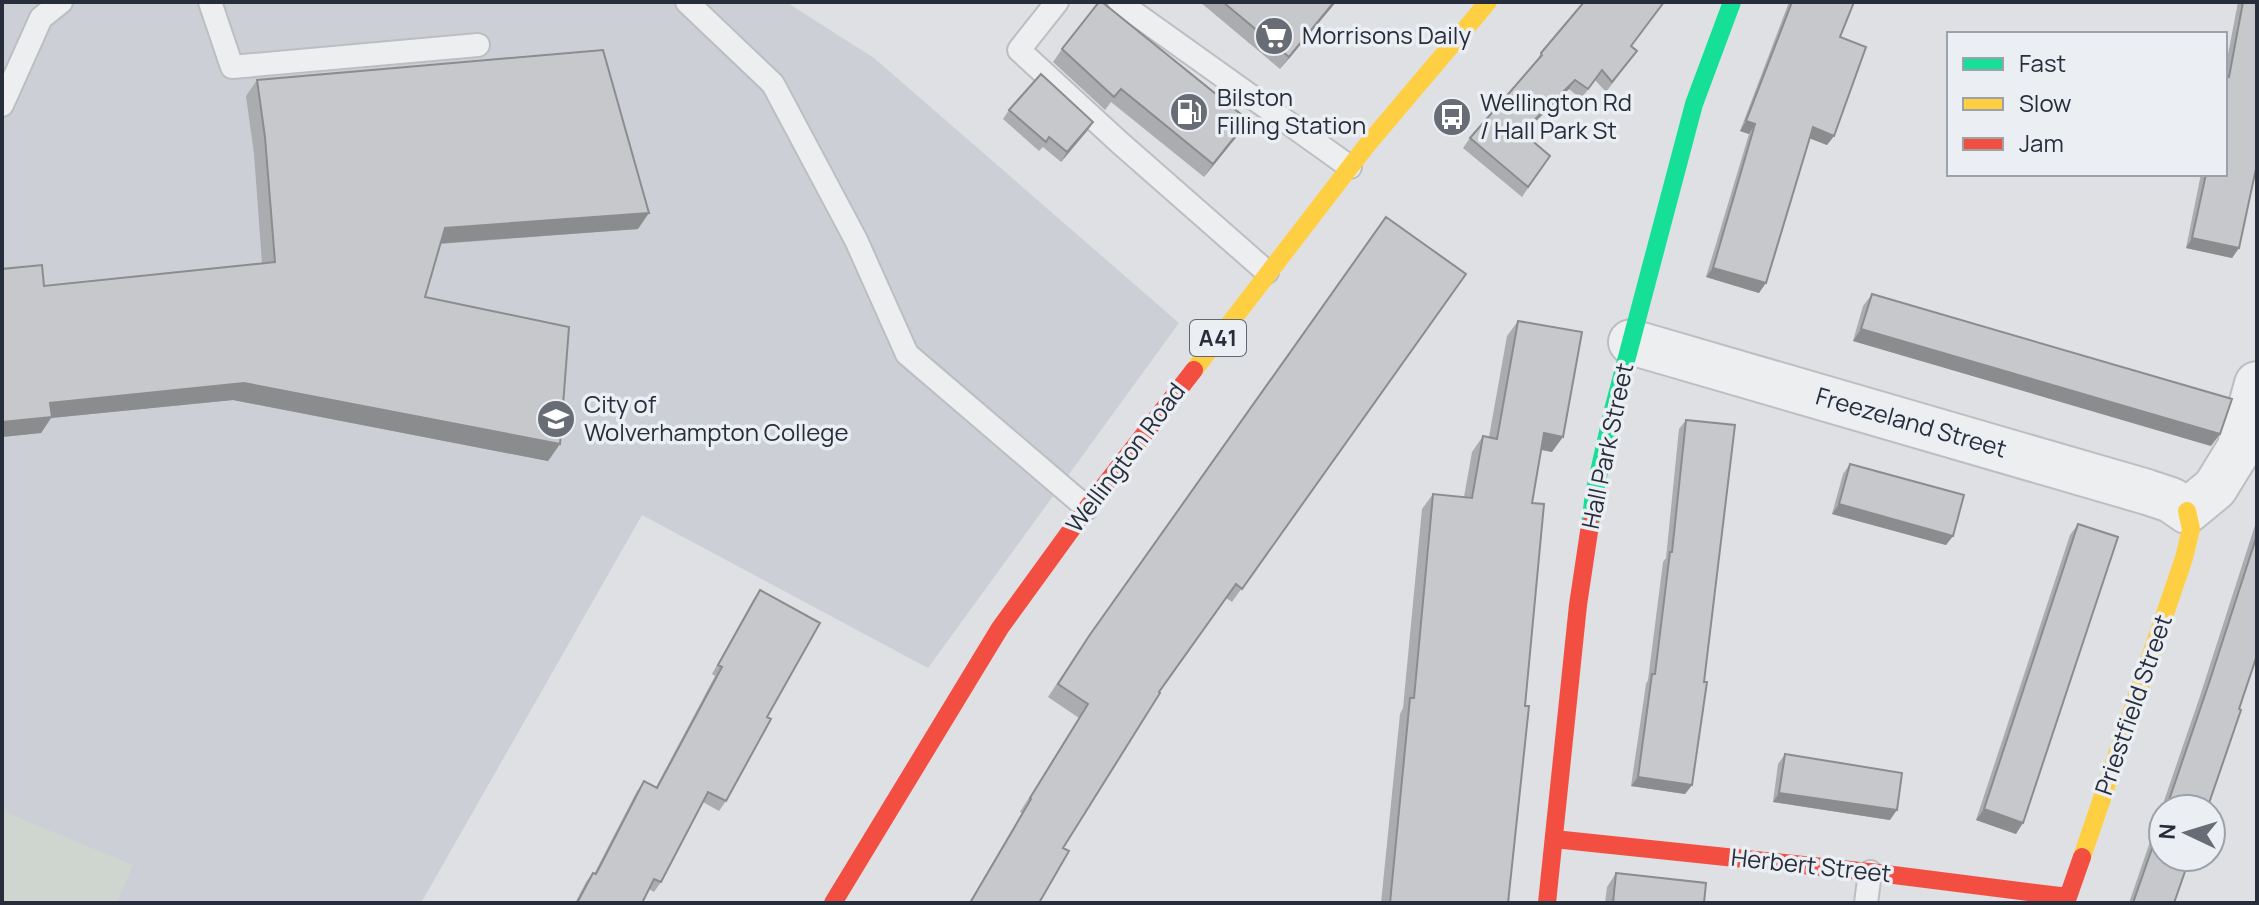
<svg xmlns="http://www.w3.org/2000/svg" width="2259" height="905" font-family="Manrope,sans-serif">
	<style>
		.built { fill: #cccfd6 }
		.green { fill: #ced6cf }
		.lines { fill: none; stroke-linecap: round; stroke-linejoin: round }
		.lane-casing { stroke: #bcbec1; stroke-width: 26 }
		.street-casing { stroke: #bcbec1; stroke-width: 48 }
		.lane { stroke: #edeef0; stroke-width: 22 }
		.street { stroke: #edeef0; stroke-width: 44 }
		.fast { stroke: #16e098; stroke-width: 18 }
		.slow { stroke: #ffcf43; stroke-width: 18 }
		.jam { stroke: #f24e42; stroke-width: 18 }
		.wall { fill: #aaacaf }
		.shaded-wall { fill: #8b8c8e }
		.building { fill: #c6c8cb; stroke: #8b8c8e; stroke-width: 2 }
		.labels { text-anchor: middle; stroke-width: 7; stroke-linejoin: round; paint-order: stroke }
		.shield { fill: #ebeef3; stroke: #626772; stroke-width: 2 }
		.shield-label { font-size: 22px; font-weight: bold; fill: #272d3a }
		.poi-label { font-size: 24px; fill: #272d3a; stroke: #ebeef3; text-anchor: start }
		.street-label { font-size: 24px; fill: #272d3a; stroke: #ebeef3 }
	</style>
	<rect width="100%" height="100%" fill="#dee0e3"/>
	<!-- built -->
	<path class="built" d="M2,2H786L874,58L1179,323L928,668L642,515L421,903H2Z"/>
	<!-- green -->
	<path class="green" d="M2,811L133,865L117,903H2Z"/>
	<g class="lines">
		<defs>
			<path id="lane" d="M210,2L232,67L478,45
				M687,2L773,84L856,240L907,354L1087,508
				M1057,2L1019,50L1119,142L1267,272
				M1119,2L1350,167
				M2,105L41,18L61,2
				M1866,903L1870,872"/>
			<path id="street" d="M1631,342L2147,492L2171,500L2187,511L2215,488L2239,449L2257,384"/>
		</defs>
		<!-- lane casing -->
		<use href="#lane" class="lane-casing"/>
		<!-- street casing -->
		<use href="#street" class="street-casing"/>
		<!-- lane -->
		<use href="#lane" class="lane"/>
		<!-- street -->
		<use href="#street" class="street"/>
		<!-- fast -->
		<path class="fast" d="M1590,525L1594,494L1613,410L1694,104L1732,2"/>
		<!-- slow -->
		<path class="slow" d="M1194,370L1367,145L1488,2
			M2082,857L2184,558L2191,529L2187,511"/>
		<!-- jam -->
		<path class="jam" d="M1554,839L1870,872L2068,897L2082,857
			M833,903L1000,628L1087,508L1194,370
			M1547,903L1578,605L1590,525"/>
	</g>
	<!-- wall -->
	<path class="wall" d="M1200,2H1336L1280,69Z
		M1789,2H1854L1840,37L1834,136L1827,145L1810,138L1759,293L1706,277L1749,134L1740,131Z
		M2238,2H2257L2239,248L2232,258L2186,248L2201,174H2225V70Z
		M1631,47L1637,51L1606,92L1595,80L1581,99L1569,89L1524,133L1550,156L1522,197L1463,148L1470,138L1535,64L1541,53Z
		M1062,49L1248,120L1204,177L1111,102L1105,110L1053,62Z
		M257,80L638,229L440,244L425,297L560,444L548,461L233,400L51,418L41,433L2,437V269L44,286L262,263L254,154L246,96Z
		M1009,110L1087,131L1061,162L1043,147L1039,151L1003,119Z
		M1466,274L1232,602L1226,598L1159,692L1063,848L1039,903H969L1022,813L1020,812L1079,718L1048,697L1079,650Z
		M1872,294L2211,446L1853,341L1863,306Z
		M1518,321L1552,452L1541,450L1532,503L1525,706L1508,903H1381L1400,714L1403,708L1422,509L1433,494L1464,497L1472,452L1483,436L1489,437L1507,336Z
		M1686,420L1692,785L1685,794L1631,786L1646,684L1648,680L1663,562L1666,558L1679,429Z
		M1850,464L1953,536L1946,545L1832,514L1843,474Z
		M2257,519V655L2207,809H2163V857L2174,903H2129L2200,696Z
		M2078,524L2016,834L1976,820L2070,535Z
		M760,590L767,717L726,801L719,811L703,802L661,882L654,892L649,889L642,903H575L586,882L593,873L594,874L637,791L644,781L656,787L715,676L712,674L753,600Z
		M1785,754L1890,820L1773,802L1778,764Z
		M1616,873L1704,903H1605L1607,887Z"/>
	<!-- shaded-wall -->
	<path class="shaded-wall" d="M1334,2H1336L1280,69L1289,57Z
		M1575,80L1569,89L1515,141L1522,132Z
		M1248,120L1239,134L1204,177L1213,164Z
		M1746,121L1755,124L1749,134L1740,131Z
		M1093,122L1087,131L1061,162L1067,152Z
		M1813,127L1834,136L1827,145L1806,137Z
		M649,213L638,229L433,244L445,228Z
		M2192,238L2239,248L2232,258L2186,248Z
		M1713,268L1766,283L1759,293L1706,277Z
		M1861,329L2220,434L2211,446L1853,341Z
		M244,383L560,444L548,461L233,400L51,418L41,433L2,437V422L50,403Z
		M1544,433L1563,437L1552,452L1533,448Z
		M1839,504L1953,536L1946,545L1832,514Z
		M1638,777L1692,785L1685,794L1631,786Z
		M1779,793L1897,810L1890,820L1773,802Z
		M1984,809L2023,823L2016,834L1976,820Z"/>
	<!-- building -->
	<path class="building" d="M1099,2H1102L1248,120L1213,164L1121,89L1114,97L1062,49Z
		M1223,2H1334L1289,57Z
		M1584,2H1664L1631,46L1637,51L1612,82L1602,70L1588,89L1575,80L1522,132L1550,156L1528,187L1470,138L1542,55L1541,53Z
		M1792,2H1854L1840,37L1866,47L1834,136L1813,127L1766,283L1713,268L1755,124L1746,121Z
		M2243,2H2257V164L2239,248L2192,238L2206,174H2225V85L2227,76L2229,77Z
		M603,50L649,213L445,228L425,297L569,327L560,444L244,383L50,403L52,417L2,422V269L42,265L44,286L275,262L265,137L257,80Z
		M1041,74L1093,122L1067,152L1049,137L1046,142L1009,110Z
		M1386,217L1466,274L1242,589L1236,584L1159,692L1160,693L1063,848L1069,851L1039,903H970L1031,799L1030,798L1088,704L1058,684L1089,636Z
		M1872,294L2232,399L2220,434L1861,329Z
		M1518,321L1582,332L1563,437L1544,433L1532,503L1544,504L1525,706H1529L1508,903H1390L1410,698H1414L1433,494L1472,498L1483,436L1497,439Z
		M1686,420L1735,425L1704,682H1707L1692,785L1638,777L1652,674H1655L1670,552H1672Z
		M1850,464L1964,495L1953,536L1839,504Z
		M2078,524L2118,537L2023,823L1984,809Z
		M2257,535V655L2239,709L2241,710L2207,809H2166L2209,683Z
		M760,590L820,623L767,717L771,719L726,801L708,792L661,882L654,879L642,903H577L593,873L596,874L644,781L657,788L722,667L718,665Z
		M1785,754L1902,773L1897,810L1779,793Z
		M2163,817V857H2190L2174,903H2133Z
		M1616,873L1706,883L1704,903H1613Z"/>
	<!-- icons -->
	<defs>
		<symbol id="supermarket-disc" viewBox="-11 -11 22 22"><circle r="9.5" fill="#676c75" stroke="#ebeef3"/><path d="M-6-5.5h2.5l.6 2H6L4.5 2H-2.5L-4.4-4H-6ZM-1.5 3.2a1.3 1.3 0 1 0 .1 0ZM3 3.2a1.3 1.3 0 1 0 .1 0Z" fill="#fff"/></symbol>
		<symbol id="fuel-disc" viewBox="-11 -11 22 22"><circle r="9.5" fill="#676c75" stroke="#ebeef3"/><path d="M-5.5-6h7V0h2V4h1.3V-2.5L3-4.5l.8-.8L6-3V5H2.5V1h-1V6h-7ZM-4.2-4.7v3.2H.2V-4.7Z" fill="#fff"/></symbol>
		<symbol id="bus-disc" viewBox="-11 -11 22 22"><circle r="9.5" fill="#676c75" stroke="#ebeef3"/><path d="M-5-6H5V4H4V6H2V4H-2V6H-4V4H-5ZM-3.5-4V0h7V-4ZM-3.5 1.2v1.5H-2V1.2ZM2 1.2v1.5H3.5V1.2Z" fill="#fff"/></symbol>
		<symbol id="university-disc" viewBox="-11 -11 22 22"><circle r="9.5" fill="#676c75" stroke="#ebeef3"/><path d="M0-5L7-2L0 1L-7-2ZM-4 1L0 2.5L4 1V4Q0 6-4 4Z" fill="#fff"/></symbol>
	</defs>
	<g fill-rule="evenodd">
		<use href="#supermarket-disc" x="1252" y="14" width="44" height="44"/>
		<use href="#fuel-disc" x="1167" y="90" width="44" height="44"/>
		<use href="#bus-disc" x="1430" y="95" width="44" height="44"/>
		<use href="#university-disc" x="534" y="397" width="44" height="44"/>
	</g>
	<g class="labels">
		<!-- shield labels -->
		<rect class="shield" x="1190" y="320" width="56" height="36" rx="6"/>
		<g class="shield-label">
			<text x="1218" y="346">A41</text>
		</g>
		<!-- poi labels -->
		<g class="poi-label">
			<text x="1302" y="44">Morrisons Daily</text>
			<text x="1217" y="106">Bilston<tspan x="1217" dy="28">Filling Station</tspan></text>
			<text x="1480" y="111">Wellington Rd<tspan x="1480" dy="28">/ Hall Park St</tspan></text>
			<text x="584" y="413">City of<tspan x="584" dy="28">Wolverhampton College</tspan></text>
		</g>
		<!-- street labels -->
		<g class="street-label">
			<text transform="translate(1911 423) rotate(16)" y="8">Freezeland Street</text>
			<text transform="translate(1608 446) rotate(-78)" y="8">Hall Park Street</text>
			<text transform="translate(1126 458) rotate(-53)" y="8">Wellington Road</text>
			<text transform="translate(2134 705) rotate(-71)" y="8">Priestfield Street</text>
			<text transform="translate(1811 866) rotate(6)" y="8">Herbert Street</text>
		</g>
	</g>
	<!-- border -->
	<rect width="2259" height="905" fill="none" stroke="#272d3a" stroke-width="8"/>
	<!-- legend -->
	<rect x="1947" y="32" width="280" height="144" fill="#ebeef3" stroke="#9da1a9" stroke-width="2"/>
	<rect x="1963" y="58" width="40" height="12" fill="#16e098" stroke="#9da1a9" stroke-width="2"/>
	<text x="2019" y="72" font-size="24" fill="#272d3a">Fast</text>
	<rect x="1963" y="98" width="40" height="12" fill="#ffcf43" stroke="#9da1a9" stroke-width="2"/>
	<text x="2019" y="112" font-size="24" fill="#272d3a">Slow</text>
	<rect x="1963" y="138" width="40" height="12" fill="#f24e42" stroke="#9da1a9" stroke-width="2"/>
	<text x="2019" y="152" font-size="24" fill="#272d3a">Jam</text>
	<!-- north arrow -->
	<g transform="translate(2187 833) rotate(274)"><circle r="38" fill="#ebeef3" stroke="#9da1a9" stroke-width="2"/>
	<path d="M0-6L14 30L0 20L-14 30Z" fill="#676c75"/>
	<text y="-12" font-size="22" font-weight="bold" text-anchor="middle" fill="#272d3a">N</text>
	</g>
</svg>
